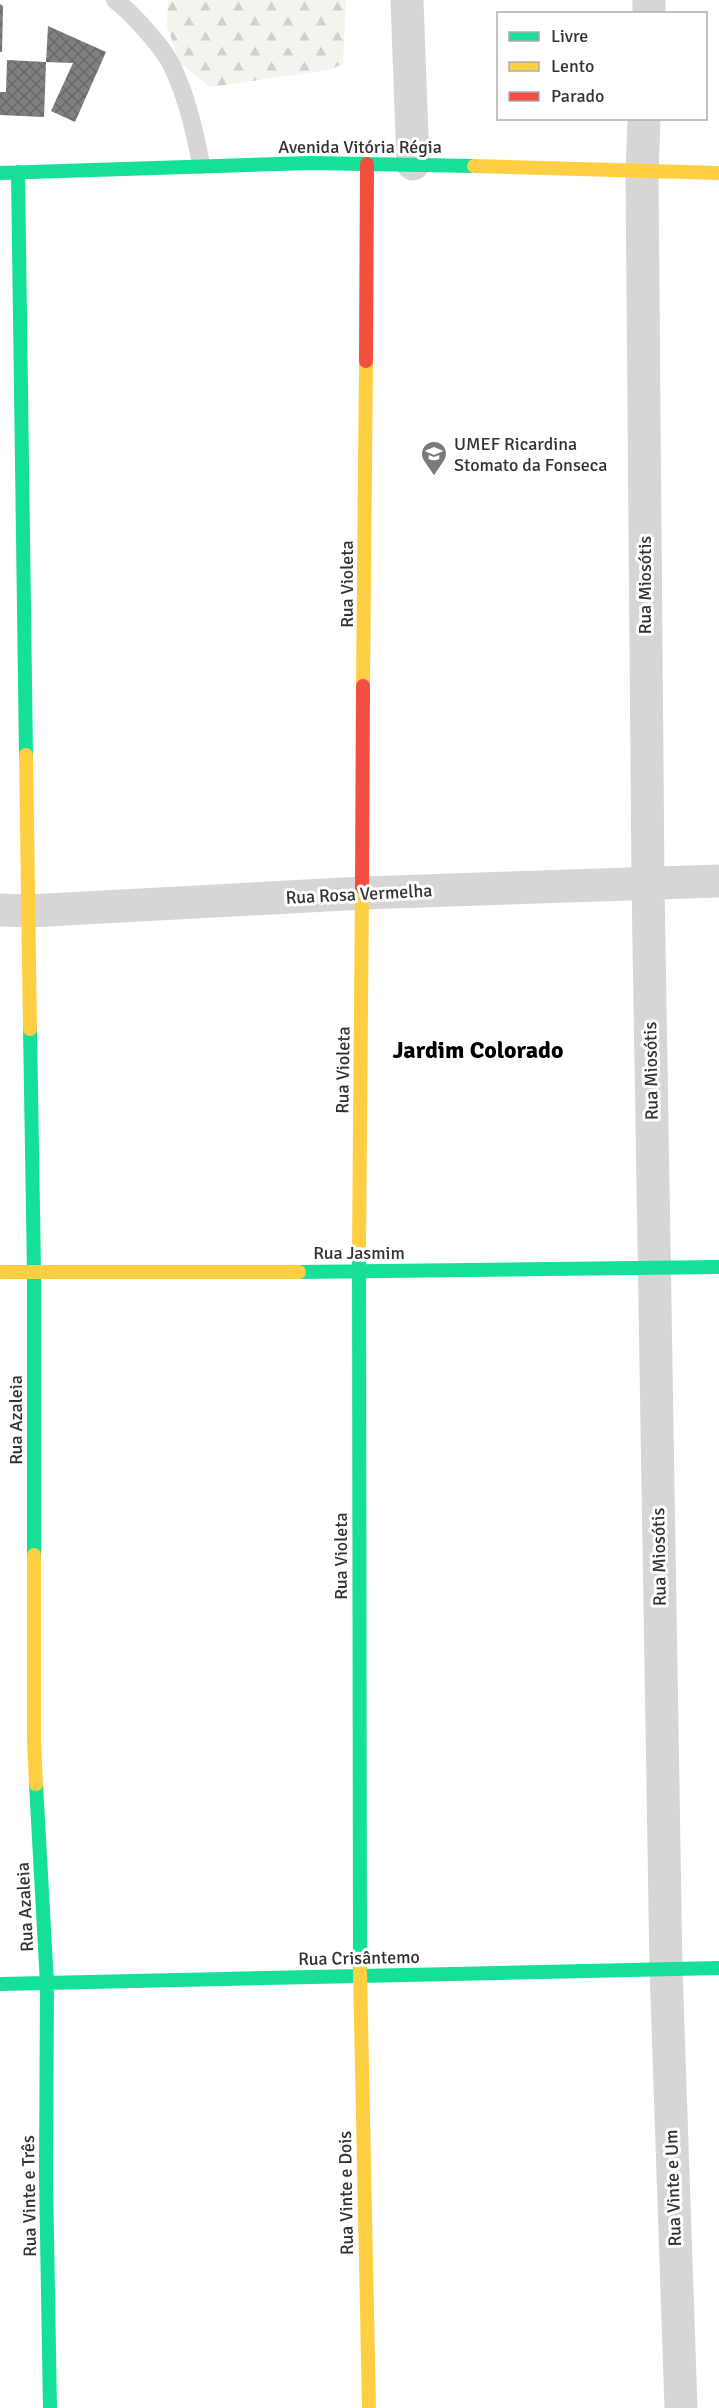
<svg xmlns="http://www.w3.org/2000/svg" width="719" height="2408" font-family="Signika,sans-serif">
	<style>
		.forest { fill: url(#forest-firs) }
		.building { fill: url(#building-cross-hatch) }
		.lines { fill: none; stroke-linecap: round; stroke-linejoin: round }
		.lane { stroke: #d6d6d6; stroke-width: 18 }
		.street { stroke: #d6d6d6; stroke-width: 33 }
		.fast { stroke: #16e098; stroke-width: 14 }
		.slow { stroke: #ffcf43; stroke-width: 14 }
		.jam { stroke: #f24e42; stroke-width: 14 }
		.labels { text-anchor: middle; stroke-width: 6; stroke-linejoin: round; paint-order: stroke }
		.street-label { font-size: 18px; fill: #323232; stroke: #fff }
		.poi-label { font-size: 18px; fill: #323232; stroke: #fff; text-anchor: start }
		.district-label { font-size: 24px; font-weight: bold; fill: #000; stroke: #fff }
	</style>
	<defs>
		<pattern id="forest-firs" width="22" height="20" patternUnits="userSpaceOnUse" patternTransform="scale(1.5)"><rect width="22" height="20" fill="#f1f5ed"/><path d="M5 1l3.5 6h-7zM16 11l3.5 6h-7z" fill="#cfd2cc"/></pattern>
		<pattern id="building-cross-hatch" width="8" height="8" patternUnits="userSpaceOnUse" patternTransform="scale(1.5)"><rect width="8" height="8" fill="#808080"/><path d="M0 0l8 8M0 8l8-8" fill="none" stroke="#696969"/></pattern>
	</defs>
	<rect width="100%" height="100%" fill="#fff"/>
	<!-- forest -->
	<path class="forest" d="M168,0H346L343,64L329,70L210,87L180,63L167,26Z"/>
	<!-- building -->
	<path class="building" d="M0,4L3,6L2,52H0Z
		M48,26L106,52L75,122L51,111L73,63L46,62Z
		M7,60L46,62L44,117L0,115V92H6Z"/>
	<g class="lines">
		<!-- lane -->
		<path class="lane" d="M115,0C132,13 163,47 172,66C187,97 195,131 201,165"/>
		<!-- street -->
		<path class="street" d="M407,0L413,164
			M649,14V0
			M644,118L642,174L648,883L666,1968L681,2408
			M0,910L29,911L363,893L719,881"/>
		<!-- fast -->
		<path class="fast" d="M18,172L26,755
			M0,173L310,163L474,166
			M30,1029L34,1272V1555
			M359,1251L360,1971
			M299,1272L719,1267
			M36,1784L47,1984L46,2178L50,2408
			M0,1984L719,1968"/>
		<!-- slow -->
		<path class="slow" d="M474,166L719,173
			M363,686L366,361
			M26,755L30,1029
			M359,1251L362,888
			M0,1272H299
			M34,1555V1740L36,1784
			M360,1971L369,2408"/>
		<!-- jam -->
		<path class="jam" d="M366,361L367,164
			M362,888L363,686"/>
	</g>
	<!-- icons -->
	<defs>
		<symbol id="school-pin" viewBox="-11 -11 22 30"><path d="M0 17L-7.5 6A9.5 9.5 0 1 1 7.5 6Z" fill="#7a7a7a" stroke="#fff"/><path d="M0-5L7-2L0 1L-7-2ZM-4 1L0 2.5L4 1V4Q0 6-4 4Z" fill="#fff"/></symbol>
	</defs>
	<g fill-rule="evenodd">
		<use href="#school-pin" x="419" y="439" width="30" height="40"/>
	</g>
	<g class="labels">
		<!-- street labels -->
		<g class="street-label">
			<text x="360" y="153">Avenida Vitória Régia</text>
			<text transform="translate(347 584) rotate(-90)" y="6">Rua Violeta</text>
			<text transform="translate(645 585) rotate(-90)" y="6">Rua Miosótis</text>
			<text transform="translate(359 894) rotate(-3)" y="6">Rua Rosa Vermelha</text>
			<text transform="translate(343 1070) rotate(-89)" y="6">Rua Violeta</text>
			<text transform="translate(651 1071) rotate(-91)" y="6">Rua Miosótis</text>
			<text x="359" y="1259">Rua Jasmim</text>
			<text transform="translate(16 1420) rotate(-90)" y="6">Rua Azaleia</text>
			<text transform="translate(341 1556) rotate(-90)" y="6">Rua Violeta</text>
			<text transform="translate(659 1557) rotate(-91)" y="6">Rua Miosótis</text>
			<text transform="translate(25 1907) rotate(-93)" y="6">Rua Azaleia</text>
			<text transform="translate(359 1958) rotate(-1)" y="6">Rua Crisântemo</text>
			<text transform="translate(673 2188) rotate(-92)" y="6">Rua Vinte e Um</text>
			<text transform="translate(346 2193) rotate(-91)" y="6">Rua Vinte e Dois</text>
			<text transform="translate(29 2196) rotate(-91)" y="6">Rua Vinte e Três</text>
		</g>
		<!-- poi labels -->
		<g class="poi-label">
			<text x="454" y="450">UMEF Ricardina<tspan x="454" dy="21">Stomato da Fonseca</tspan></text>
		</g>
		<!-- district labels -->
		<g class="district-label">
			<text x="478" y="1058">Jardim Colorado</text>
		</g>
	</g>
	<!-- legend -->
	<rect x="497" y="12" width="210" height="108" fill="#ffffff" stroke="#adadad" stroke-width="1.5"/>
	<rect x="509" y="32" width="30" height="9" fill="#16e098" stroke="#adadad" stroke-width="1.5"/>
	<text x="551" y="42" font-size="18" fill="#323232">Livre</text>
	<rect x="509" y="62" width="30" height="9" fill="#ffcf43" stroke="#adadad" stroke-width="1.5"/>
	<text x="551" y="72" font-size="18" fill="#323232">Lento</text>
	<rect x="509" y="92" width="30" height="9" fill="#f24e42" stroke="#adadad" stroke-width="1.5"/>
	<text x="551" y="102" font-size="18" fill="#323232">Parado</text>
</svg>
